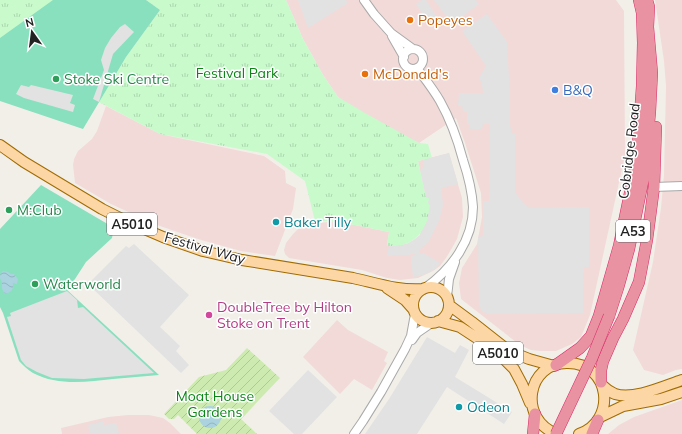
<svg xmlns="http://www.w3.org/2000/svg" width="682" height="434" font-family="Mulish,sans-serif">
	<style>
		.commercial { fill: #f2dad9 }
		.park { fill: url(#park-tufts) }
		.garden { fill: url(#garden-furrows) }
		.pitch { fill: #88e0be }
		.parking { fill: #e2e2e2 }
		.water { fill: url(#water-waves) }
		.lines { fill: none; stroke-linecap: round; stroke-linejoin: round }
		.minor-casing { stroke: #a9a9a9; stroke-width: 10 }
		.major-casing { stroke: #a06b00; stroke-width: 12 }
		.highway-casing { stroke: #dc2a67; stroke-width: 12 }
		.minor { stroke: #fff; stroke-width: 8 }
		.major { stroke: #fcd6a4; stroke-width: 10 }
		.highway { stroke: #e892a2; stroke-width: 11 }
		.highway-bridge-casing { stroke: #dc2a67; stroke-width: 12; stroke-linecap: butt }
		.highway-bridge { stroke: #e892a2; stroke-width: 11 }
		.food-dot { fill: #e8710a; stroke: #fff; stroke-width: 1.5 }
		.leisure-dot { fill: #2e9e5b; stroke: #fff; stroke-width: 1.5 }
		.shop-dot { fill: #3f7fe0; stroke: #fff; stroke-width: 1.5 }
		.culture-dot { fill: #0f9aa8; stroke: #fff; stroke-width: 1.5 }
		.hotel-dot { fill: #d1479c; stroke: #fff; stroke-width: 1.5 }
		.labels { text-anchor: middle; stroke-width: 3; stroke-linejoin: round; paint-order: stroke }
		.shield { fill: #fff; stroke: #646464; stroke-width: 1 }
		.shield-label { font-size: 13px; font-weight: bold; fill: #222 }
		.food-label { font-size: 14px; fill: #c56008; stroke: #fff; text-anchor: start }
		.park-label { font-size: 14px; fill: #0c8416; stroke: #fff }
		.leisure-label { font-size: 14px; fill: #27864d; stroke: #fff; text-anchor: start }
		.shop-label { font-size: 14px; fill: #366cbe; stroke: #fff; text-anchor: start }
		.street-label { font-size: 14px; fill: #222; stroke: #fff }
		.culture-label { font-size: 14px; fill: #0d838f; stroke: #fff; text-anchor: start }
		.hotel-label { font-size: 14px; fill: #b23c85; stroke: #fff; text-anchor: start }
	</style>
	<defs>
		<pattern id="park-tufts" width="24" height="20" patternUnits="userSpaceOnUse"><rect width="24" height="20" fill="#c8facc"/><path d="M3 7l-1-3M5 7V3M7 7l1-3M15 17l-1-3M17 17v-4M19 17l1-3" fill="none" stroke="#acd6af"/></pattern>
		<pattern id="garden-furrows" width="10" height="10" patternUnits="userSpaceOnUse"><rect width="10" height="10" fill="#cdebb0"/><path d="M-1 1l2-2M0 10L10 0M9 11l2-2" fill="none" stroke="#b0c997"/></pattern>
		<pattern id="water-waves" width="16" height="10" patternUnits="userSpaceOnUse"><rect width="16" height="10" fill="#aad3df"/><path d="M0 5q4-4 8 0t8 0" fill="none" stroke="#92b5bf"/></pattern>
	</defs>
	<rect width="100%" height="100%" fill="#f2efe9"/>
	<!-- commercial -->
	<path class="commercial" d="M286,0H616L624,11L625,155L590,315L581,337L572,344L556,351H540L531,350L520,345L461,299L459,283L462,268L477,244L482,217L481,193L465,143L456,118L419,143L373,121L338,97L323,75L303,39Z
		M655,0H682V369L676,370L663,375L644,370L633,350L653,262L661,208L664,175L666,86L664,61Z
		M106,106L160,134L264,156L285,171L286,183L296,188L293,209L275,256L241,251L201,240L157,225L111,204L75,183L73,165L74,159L78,151L92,139L97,131Z
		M449,153L462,198L463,217L457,239L452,248L446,258L440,266L433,271L418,278L400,280L387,278L362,270L289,258L285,254L284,250L286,243L293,234L299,228L306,225L335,221L389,232L387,246L407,244L414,240L420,235L426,197L418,161Z
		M337,320L348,330L388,352L384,361L387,363L372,390L354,379L340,394L303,357Z
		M682,400V434H608L619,425L634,417Z
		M128,415H149L163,418L170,423L181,434H62L61,428L108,417Z"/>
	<!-- park -->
	<path class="park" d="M0,0H54L0,40Z
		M146,0H286L303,39L323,75L338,97L365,113L419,143L428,144L432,158L418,161L426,197L429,198C433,214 424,236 408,243C402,246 394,246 387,246L389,232L335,221H315L305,181L267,154L160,134L99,102L126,57L160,10Z"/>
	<!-- garden -->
	<path class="garden" d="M247,348L280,378L241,419L257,434H197L178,415L174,419H169L164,414L199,377L226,370Z"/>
	<!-- pitch -->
	<path class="pitch" d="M53,0H146L160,10L126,57L83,129L0,101V38Z
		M41,185L111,226L113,232L112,238L86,262L75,279L66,289L159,375C144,376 128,378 113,379C87,382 57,386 33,373C28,370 23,365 19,361L3,313L0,307V229Z"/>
	<!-- parking -->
	<path class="parking" d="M298,0H346L348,3L308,28Z
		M422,0H426L438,19L429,24L416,4Z
		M434,0H476L479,4L452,24Z
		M487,14L507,42L510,96V125L512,134H515V192L524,204L531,208L589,207V267L584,268L583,313L487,314L482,311L479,306L478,237L483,236V201H489L490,124H483L482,129H470L469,124H467V112L463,111L462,106H458L459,93H483L482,84L479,78L486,66L462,31Z
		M125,24L134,32L113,54L99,102L93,99L104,70L101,60L105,48L111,38L120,27Z
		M21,85L29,87L31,85L73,95L70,103L75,105L73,112L24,98L16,94Z
		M449,153L458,184L441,188L443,205L439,221L428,243L419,250L420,254L423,253L440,263L435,269L428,273L420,276L413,277L411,257L415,255L413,253L409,255L387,256L389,246H398L407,244L414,240L420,235L427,222L430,205L428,203L429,198L426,197L420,169L424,168L423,160Z
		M134,244L189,295L160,327L180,346L176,351L189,365L181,373L91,287L94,284L91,281L126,246L129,248Z
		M67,291L77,300L78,308L83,307L154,373L84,379L52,378L37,372L26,366L21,360L7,317L11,316L10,313Z
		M427,337L455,353L460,345L469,350L455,377L512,412L504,424L447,387L417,434H365L389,399Z
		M308,370L337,397L302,434H294L269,411Z
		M103,421L104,425L116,423L119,433L115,434H90L88,425Z"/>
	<!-- water -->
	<path class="water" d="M3,271L8,272L11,274H14L18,279L17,284L13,283C14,289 11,294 4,293L2,288V282L0,278V275Z
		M199 417a11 11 0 1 1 22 0a11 11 0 1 1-22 0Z"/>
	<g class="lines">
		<defs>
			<path id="minor" d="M364,0L374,14L391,33L413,49
				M392,36L404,57
				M403 59a10 10 0 1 1 20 0a10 10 0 1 1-20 0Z
				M417,68C425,79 433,89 440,101C449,117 458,141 463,160C468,175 472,191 473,207C473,240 452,269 425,288
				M654,187L682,186
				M447,297L449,279L455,262
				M412,340L417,333L433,322
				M354,434L363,421L381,392L405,349L411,336L415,314"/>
			<path id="major" d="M0,145L24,162L102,209L128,222L163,237L203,251L242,260L353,278C376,283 399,291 423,289
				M413 305a18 18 0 1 1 36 0a18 18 0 1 1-36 0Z
				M387,288L405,300L413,309
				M449,305L472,322L509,351L529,359L554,366
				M438,321L460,327L489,346L501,356L514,369L522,384L530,403
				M602,385C606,389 610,392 615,394C634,400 664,386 682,380
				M600,417L623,406L661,399L682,392
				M557,434C518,420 526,362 568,363C611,363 617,421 579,434"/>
			<path id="highway" d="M639,0L642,13L645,19
				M609,316L618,288L629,249L644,176L650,112L652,73L648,27L649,7L647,0
				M556,365L580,348L591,336L599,316L619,246L637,159L642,86L643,43L642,13
				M601,382V370L603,361L613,338L623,319L639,282L647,240L654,187L656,127
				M533,434L535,414
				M592,434L598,420"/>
		</defs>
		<!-- minor casing -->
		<use href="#minor" class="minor-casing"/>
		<!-- major casing -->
		<use href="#major" class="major-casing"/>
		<!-- highway casing -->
		<use href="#highway" class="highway-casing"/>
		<!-- minor -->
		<use href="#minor" class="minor"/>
		<!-- major -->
		<use href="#major" class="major"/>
		<!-- highway -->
		<use href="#highway" class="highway"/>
		<defs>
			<path id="highway-bridge" d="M556,434L592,358L609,316"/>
		</defs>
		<!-- highway-bridge casing -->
		<use href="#highway-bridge" class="highway-bridge-casing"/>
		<!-- highway-bridge -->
		<use href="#highway-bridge" class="highway-bridge"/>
	</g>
	<!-- markers -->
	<g class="food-dot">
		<circle cx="410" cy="20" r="4"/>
		<circle cx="365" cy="74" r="4"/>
	</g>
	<g class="leisure-dot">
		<circle cx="56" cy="79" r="4"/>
		<circle cx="9" cy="210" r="4"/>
		<circle cx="35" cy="284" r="4"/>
	</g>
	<circle class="shop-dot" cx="555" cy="90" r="4"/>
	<g class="culture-dot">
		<circle cx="276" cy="222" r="4"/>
		<circle cx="459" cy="407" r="4"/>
	</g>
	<circle class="hotel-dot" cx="209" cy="315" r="4"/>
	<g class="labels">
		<!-- shield labels -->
		<g class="shield">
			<rect x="107" y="213" width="50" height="22" rx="3"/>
			<rect x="616" y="220" width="34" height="22" rx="3"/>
			<rect x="473" y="342" width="50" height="22" rx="3"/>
		</g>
		<g class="shield-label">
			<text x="132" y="229">A5010</text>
			<text x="633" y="236">A53</text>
			<text x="498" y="358">A5010</text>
		</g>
		<!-- food labels -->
		<g class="food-label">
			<text x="418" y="25">Popeyes</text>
			<text x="373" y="79">McDonald's</text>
		</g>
		<!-- park labels -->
		<g class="park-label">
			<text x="237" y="78">Festival Park</text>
			<text x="215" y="401">Moat House<tspan x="215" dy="16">Gardens</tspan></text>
		</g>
		<!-- leisure labels -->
		<g class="leisure-label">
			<text x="64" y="84">Stoke Ski Centre</text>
			<text x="17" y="215">M:Club</text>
			<text x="43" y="289">Waterworld</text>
		</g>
		<!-- shop labels -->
		<g class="shop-label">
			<text x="563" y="95">B&amp;Q</text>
		</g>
		<!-- street labels -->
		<g class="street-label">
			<text transform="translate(629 151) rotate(-83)" y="5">Cobridge Road</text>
			<text transform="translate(205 248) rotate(16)" y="5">Festival Way</text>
		</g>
		<!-- culture labels -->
		<g class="culture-label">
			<text x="284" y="227">Baker Tilly</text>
			<text x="467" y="412">Odeon</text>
		</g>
		<!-- hotel labels -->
		<g class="hotel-label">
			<text x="217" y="312">DoubleTree by Hilton<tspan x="217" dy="16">Stoke on Trent</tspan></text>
		</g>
	</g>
	<!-- north arrow -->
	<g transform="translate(32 32) rotate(346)" stroke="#ffffff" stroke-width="3" paint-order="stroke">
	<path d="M0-3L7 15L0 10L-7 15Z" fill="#222222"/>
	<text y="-6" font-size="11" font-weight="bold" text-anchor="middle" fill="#222222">N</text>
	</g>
</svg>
